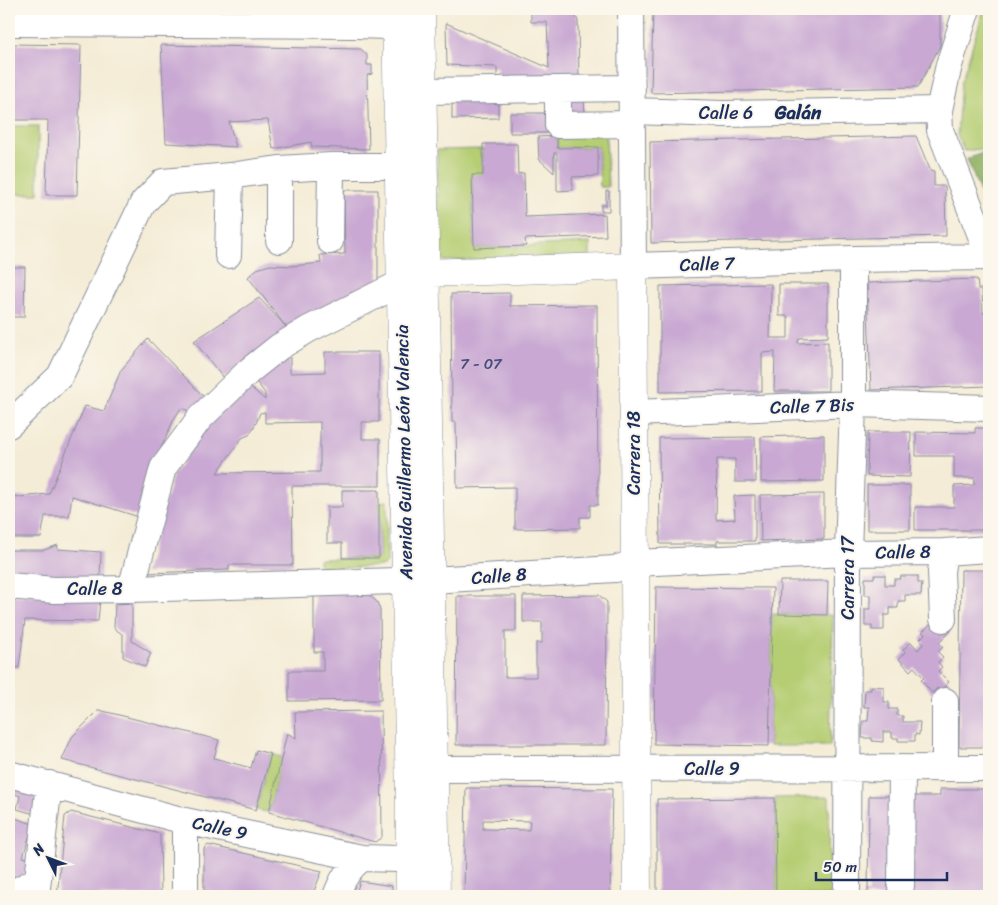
<svg xmlns="http://www.w3.org/2000/svg" width="998" height="905" font-family="Sriracha,sans-serif">
	<style>
		.green { fill: #b6ce73; stroke: #687e68 }
		.forest { fill: #90b165; stroke: #567062 }
		.building { fill: #c9a9d3; fill-rule: evenodd }
		.lines { fill: none; stroke-linecap: round; stroke-linejoin: round }
		.minor-casing { stroke: #888e9a; stroke-width: 28 }
		.major-casing { stroke: #888e9a; stroke-width: 29 }
		.minor { stroke: #fff; stroke-width: 26 }
		.major { stroke: #fff; stroke-width: 28 }
		.labels { text-anchor: middle; stroke-width: 4; stroke-linejoin: round; paint-order: stroke }
		.number-label { font-size: 15px; fill: #464e7b }
		.street-label { font-size: 18px; fill: #1b2f5e; stroke: #fbf7ec }
		.neighbourhood-label { font-size: 19px; font-weight: bold; fill: #1b2f5e; stroke: #fbf7ec }
	</style>
	<rect width="100%" height="100%" fill="#fbf7ec"/>
	<filter id="ink" filterUnits="userSpaceOnUse"><feTurbulence type="fractalNoise" baseFrequency=".02" numOctaves="2"/><feDisplacementMap in="SourceGraphic" scale="10" xChannelSelector="R" yChannelSelector="G"/><feConvolveMatrix kernelMatrix="1 2 1 2 8 2 1 2 1" color-interpolation-filters="sRGB"/></filter>
	<filter id="wash" filterUnits="userSpaceOnUse"><feTurbulence type="fractalNoise" baseFrequency=".0096" numOctaves="4" result="noise"/><feDisplacementMap in="SourceGraphic" scale="20" xChannelSelector="R" yChannelSelector="G"/><feGaussianBlur stdDeviation="1.12" result="paint"/><feColorMatrix in="noise" values="0 0 0 0 0 0 0 0 0 0 0 0 0 0 0 0 0 1.4 0 .05"/><feComposite in="paint" operator="in"/></filter>
	<g filter="url(#wash)">
		<rect width="100%" height="100%" fill="#f4ecd6"/>
		<!-- green -->
		<path class="green" d="M984,9H989V148L964,151L957,135L961,82Z
			M9,126H38V194H9Z
			M606,134L608,187H600L598,147L557,148V136Z
			M483,149V175L472,176L474,248L590,243V257L444,261L438,255L437,150Z
			M387,501V563L384,566L319,569V559L379,558V502Z
			M772,614L833,615L830,746H769Z
			M271,754L282,757L269,812L256,810Z
			M829,797L830,896H776L775,798Z"/>
		<!-- forest -->
		<path class="forest" d="M982,153L989,157V215L967,159Z"/>
		<g id="blocks">
			<!-- building -->
			<path class="building" d="M531,9H573L578,21L579,82L497,81V67L447,65L446,23L549,68L547,22H531Z
				M653,9H940V46L918,87L651,93Z
				M9,44L81,45L77,195H46L48,120H9Z
				M161,45L361,49L367,55V65H372V74L367,75L369,149L312,147L311,142L273,149L268,120L229,122L236,147L166,143Z
				M564,97H584L585,117L564,118Z
				M498,98V118L452,119V99Z
				M510,113H550V133H510Z
				M557,136V148L598,147V176L572,177L573,190L557,191V153H554V173L539,159L538,137Z
				M916,136L931,172L934,171V186H945L946,236L651,243L650,142Z
				M483,144H517L518,174L524,173L525,217L605,214L606,236L525,239L526,246L474,248L472,175H483Z
				M344,190H378V281L356,295L352,292L329,310L223,378L194,341L259,298L287,328L248,277L257,269L270,265L291,266L321,263L320,255L345,254Z
				M606,191H609V211H601V205H606Z
				M9,243H13L12,267H25L24,317H9Z
				M977,279L978,289H982L983,313H989V386L871,390L867,283Z
				M771,284L770,338H788V316H779V284H828V337L799,338L798,343L828,342V391H774L775,352L762,353V391L660,392V286Z
				M510,293V306L597,305L598,505H590V517H580V528L515,529V487L457,488L456,422H452L451,294Z
				M148,339L205,398L192,412L181,408L174,419L155,462L139,517L72,496L69,516H45L41,538H9V496L20,497L49,494L85,406L104,411L121,370Z
				M285,352L290,357V373L325,372V352H379V422H362V439H380V486H292L293,565H229V570L145,573L173,475L211,420L247,384L265,400V393L254,379ZM265,412V423L320,422V472L217,473L242,438L249,435L256,423L260,413Z
				M975,428H989V530H915V507H954V486L974,485L975,480L974,478H954V456H916V432L975,433Z
				M868,432H911L910,477L867,476Z
				M824,435V481L761,482V437Z
				M755,437L756,482H735V459H717L716,520L735,519L734,496L755,495V541H717V544H660L659,438Z
				M867,485H910V530H867Z
				M342,490H379V558H342V543H327V507H342Z
				M824,494V539L761,541L760,495Z
				M58,545L57,549L101,552L100,579L9,575V550H44Z
				M961,570H989V747H959Z
				M874,575H885V585H894V579H900L901,576H918V583H922L921,595H905V601H898V608H890V615H884V630H872V626H865V609H870V595H865V578H874Z
				M780,581H828L827,615L779,614Z
				M656,587L773,588L769,746L654,744Z
				M314,592H366L377,602L380,610L381,700L289,701V671H323V652H314Z
				M9,595L100,600L98,621L25,620L19,668L9,667Z
				M599,595L607,602L606,745H456L457,596H516V631H505V677H536V643H542V622H523V596Z
				M132,603V641L151,653L145,667L123,657V635L114,628L115,604Z
				M935,620L943,622L951,631L939,643L943,647L938,652L943,657L938,662L942,667L938,671L949,682L940,691L937,688L932,693L921,680L924,678L914,667L910,671L899,659L905,652L903,650L911,642L918,650L924,643L920,639L925,634L922,632Z
				M871,686L884,687V702H889V709H897V716H903V722H920L919,735L915,734V741H898V738H892V732H883V742L872,741V738H862L863,721H868L869,707H864L865,690H871Z
				M99,710L219,740L214,758L251,768L256,750L271,754L256,810L62,760L72,737Z
				M381,711L382,837L375,842L269,812L287,733L296,738L295,712Z
				M9,783L38,792V815L17,809L20,796L9,792Z
				M466,788L612,789L610,896H464ZM483,820L530,821L529,830L483,829Z
				M940,789H989V896H863V893H868L869,796H940Z
				M775,798L776,896H657V799Z
				M71,812L160,834L161,896H57L65,816Z
				M15,818L33,824L23,857L30,859L28,872L16,879L13,874L9,876V843Z
				M208,845L261,857L322,871L312,896H204V849Z
				M360,881L392,886V896H355Z"/>
		</g>
	</g>
	<g filter="url(#ink)">
		<use href="#blocks" fill-opacity="0" stroke="#888e9a" stroke-width="1"/>
		<g class="lines">
			<defs>
				<path id="minor" d="M631,9L633,266L853,259L989,257
					M967,9L949,65L939,110L940,130L989,256
					M9,23L357,25L418,27
					M558,89V125L632,124
					M422,91L632,88
					M632,111L723,114L939,110
					M279,169V240
					M330,241L331,166
					M228,255L230,176
					M634,413L853,404L989,408
					M9,425L60,376L143,203L163,182L230,176L279,169L331,166H399
					M9,586L54,590L131,589L431,580L615,569L634,563L848,553L944,552L989,549
					M131,589L163,468L200,418L250,370L279,347L309,329L401,283
					M943,619L941,572L944,552
					M945,701V768
					M434,769L989,768
					M9,774L185,821L323,850L362,858L433,860
					M901,886L902,768
					M9,895L37,880
					M36,896L49,784
					M185,896V821
					M336,896C342,880 348,869 362,858
					M847,896L848,553L853,404V259"/>
				<path id="major" d="M396,9L410,804V896
					M421,9L436,896
					M425,273L633,266L637,896"/>
			</defs>
			<!-- minor casing -->
			<use href="#minor" class="minor-casing"/>
			<!-- major casing -->
			<use href="#major" class="major-casing"/>
			<!-- minor -->
			<use href="#minor" class="minor"/>
			<!-- major -->
			<use href="#major" class="major"/>
		</g>
	</g>
	<g class="labels">
		<!-- number labels -->
		<g class="number-label">
			<text x="481" y="369">7 - 07</text>
		</g>
		<!-- street labels -->
		<g class="street-label">
			<text x="726" y="119">Calle 6</text>
			<text transform="translate(707 264) rotate(-2)" y="6">Calle 7</text>
			<text transform="translate(812 406) rotate(-2)" y="6">Calle 7 Bis</text>
			<text transform="translate(404 452) rotate(-91)" y="6">Avenida Guillermo León Valencia</text>
			<text transform="translate(634 453) rotate(-90)" y="6">Carrera 18</text>
			<text transform="translate(903 552) rotate(-1)" y="6">Calle 8</text>
			<text transform="translate(499 576) rotate(-4)" y="6">Calle 8</text>
			<text transform="translate(848 578) rotate(-90)" y="6">Carrera 17</text>
			<text x="95" y="595">Calle 8</text>
			<text x="712" y="775">Calle 9</text>
			<text transform="translate(220 828) rotate(12)" y="6">Calle 9</text>
		</g>
		<!-- neighbourhood labels -->
		<g class="neighbourhood-label">
			<text x="798" y="119">Galán</text>
		</g>
	</g>
	<!-- margin -->
	<rect width="998" height="905" fill="none" stroke="#fbf7ec" stroke-width="30"/>
	<!-- north arrow -->
	<g transform="translate(48 858) rotate(312)" stroke="#fbf7ec" stroke-width="4" paint-order="stroke">
	<path d="M0-4L9 19L0 12L-9 19Z" fill="#1b2f5e"/>
	<text y="-8" font-size="14" font-weight="bold" text-anchor="middle" fill="#1b2f5e">N</text>
	</g>
	<!-- scale -->
	<path d="M816 872v8h131v-8" fill="none" stroke="#1b2f5e" stroke-width="2.5"/>
	<text x="823" y="872" font-size="15" fill="#1b2f5e" stroke="#fbf7ec" stroke-width="4" paint-order="stroke">50 m</text>
</svg>
